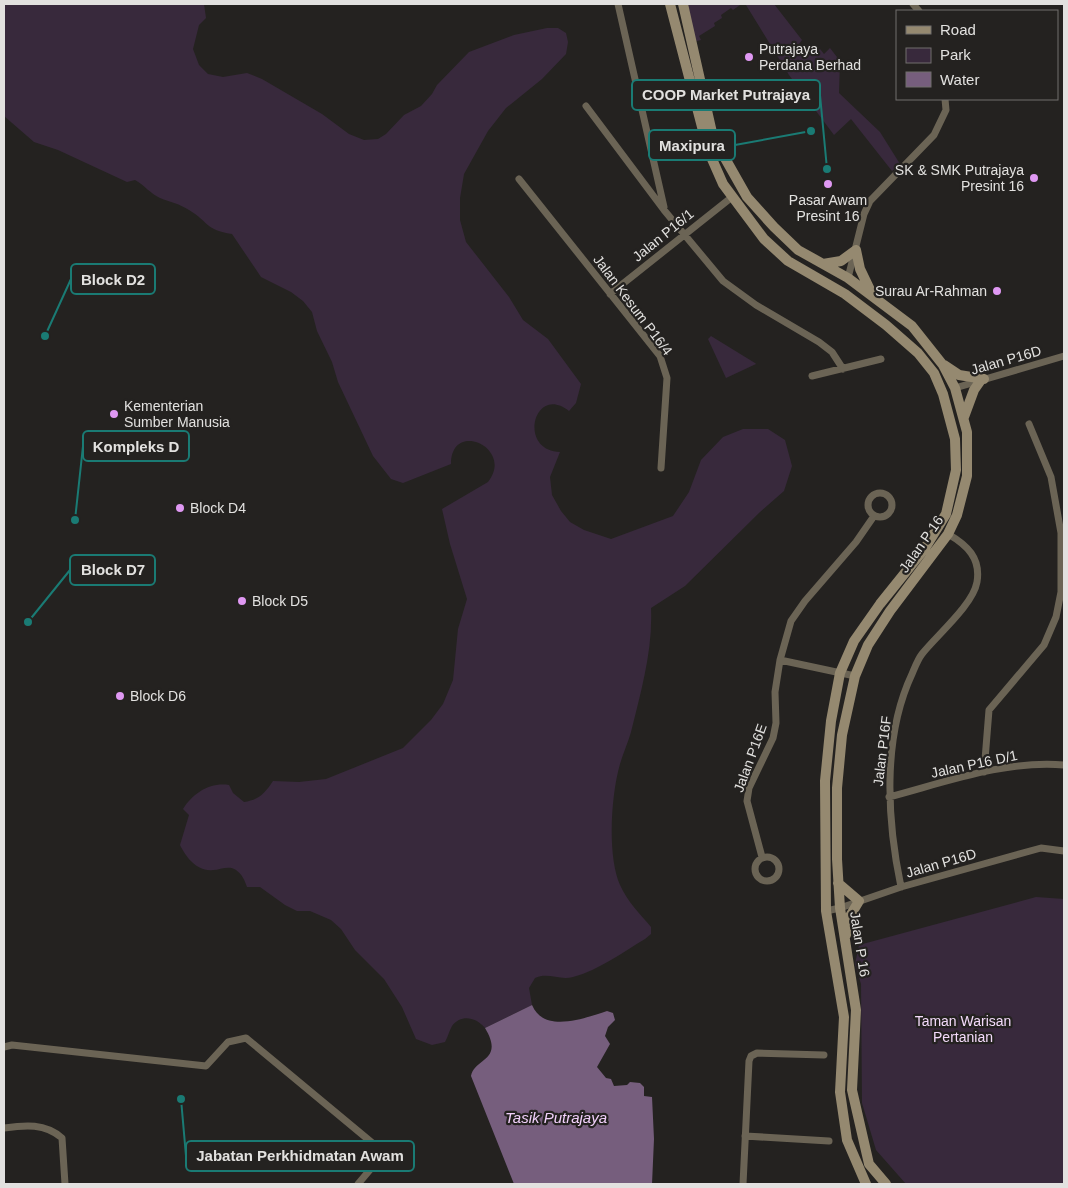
<svg xmlns="http://www.w3.org/2000/svg" width="1068" height="1188" font-family="Arial,sans-serif">
	<style>
		.green { fill: #38293c }
		.water { fill: #765e7d }
		.lines { fill: none; stroke-linecap: round; stroke-linejoin: round }
		.street { stroke: #6b6455; stroke-width: 7 }
		.secondary { stroke: #958970; stroke-width: 10 }
		.poi-dot { fill: #df98f2; stroke: #242220; stroke-width: 2 }
		.labels { text-anchor: middle; stroke-width: 4.5; stroke-linejoin: round; paint-order: stroke }
		.poi-label { font-size: 14px; fill: #e2e1df; stroke: #242220; text-anchor: start }
		.street-label { font-size: 14px; fill: #e2e1df; stroke: #242220 }
		.park-label { font-size: 14px; fill: #f3dafa; stroke: #242220 }
		.water-label { font-size: 15px; font-style: italic; fill: #f2d0fb; stroke: #242220 }
		.leader { fill: none; stroke: #1a7b74; stroke-width: 2 }
		.callout-dot { fill: #1a7b74; stroke: #242220; stroke-width: 2 }
		.callout { fill: #242220; stroke: #1a7b74; stroke-width: 2 }
		.callout-label { font-size: 15px; text-anchor: middle; font-weight: bold; fill: #e2e1df }
	</style>
	<rect width="100%" height="100%" fill="#242220"/>
	<!-- green -->
	<path class="green" d="M4,4H204L206,18L199,25L193,49L199,65L208,74L223,77L247,73L262,79L322,114L349,134L364,140L378,139L386,134L404,115L421,106L432,94L437,85L469,52L514,35L547,28H558L566,33L568,42L566,54L542,79L506,108L488,131L464,174L460,198V220L466,242L509,297L523,320L548,339L581,384L576,403L569,411C534,383 517,451 560,452L550,477L552,495L561,511L570,522L584,530L611,539L673,516L689,492L701,460L723,437L743,429H768L785,440L792,466L784,491L760,512L685,586L651,608C653,650 641,691 631,732C628,743 623,753 620,764C611,795 607,855 620,885C627,901 640,914 651,927V934L645,939C623,952 599,970 573,977C560,981 548,972 535,978L529,988L532,1005L485,1028C476,1017 461,1014 452,1026C449,1031 448,1037 445,1042L432,1045L416,1039L402,1007L384,979L355,950L341,929L331,920L310,911H297L285,905L260,887H247C245,881 242,874 236,870C229,865 220,870 213,870C197,872 186,857 180,845L189,815L183,809C193,793 210,782 229,785L233,793L244,802C259,800 265,793 273,781L299,782L326,779L403,748L431,720L443,704L453,680L458,629L467,599L450,544L442,509L488,482C515,448 451,419 451,464L403,483L391,479L373,456L338,382L332,362L317,331L312,312L303,301L291,292L261,277L232,234C205,230 209,222 189,210C180,204 170,202 160,198C151,194 144,185 135,180L127,182L58,150L34,142L4,116Z
		M687,4H774L802,40L799,44L805,52L809,49L814,54L820,49L824,54L830,48L840,61L839,93L880,132L900,164L892,171L851,119L834,135L789,75L746,5H740L733,10L731,8L721,15L722,18L714,23L715,26L699,36L701,40L697,41L694,39Z
		M711,336L755,363L756,364L726,378L708,339Z
		M1036,897L1064,899V1184H906L876,1150L862,1103L861,984L855,964L859,945Z"/>
	<!-- water -->
	<path class="water" d="M532,1005C544,1034 585,1018 607,1011L613,1013L615,1020L608,1027L605,1036L610,1044L597,1067L606,1078L611,1079L614,1086L627,1085L630,1082L640,1083L644,1087V1096L652,1097L654,1139L652,1184H514L471,1076C474,1058 505,1061 485,1028Z"/>
	<g class="lines">
		<!-- street -->
		<path class="street" d="M618,4L664,207
			M913,4L919,11
			M586,106L664,210L723,281L756,305L819,342L832,352L843,369
			M519,179L660,356L667,378L661,468
			M848,278L864,214L870,201L934,135L946,110L945,99
			M610,294L732,197
			M812,376L881,359
			M955,388L1064,356
			M868 505a12 12 0 1 1 24 0a12 12 0 1 1-24 0Z
			M780,660L855,676
			M984,772L989,710L1044,645L1056,617L1061,592V533L1051,477L1029,424
			M889,797C946,782 1005,760 1064,765
			M755 869a12 12 0 1 1 24 0a12 12 0 1 1-24 0Z
			M762,857L747,801L749,788L773,738L776,723L775,692L780,660L791,621L805,601L856,542L874,516
			M901,887C887,820 882,738 912,674C915,667 918,659 922,654C937,635 973,605 977,582C981,558 967,545 948,534
			M826,911L840,908L901,887L1041,848L1064,851
			M4,1047L12,1045L206,1066L228,1042L246,1038L376,1146L374,1165L358,1184
			M4,1128C25,1125 45,1123 62,1138L65,1184
			M745,1136L829,1141
			M743,1184L749,1061L751,1056L757,1053L824,1055"/>
		<!-- secondary -->
		<path class="secondary" d="M670,4L708,150L723,184L764,239L788,261L845,294L886,325L918,353L934,373L943,394L955,439L956,470L946,514L925,548L880,604L854,641L840,673L831,721L825,781L826,911L844,1017L840,1092L847,1140L866,1184
			M683,4L713,137L747,197L774,227L798,250L848,278L912,326L943,365L955,388L967,432V476L957,515L948,534L890,611L868,645L855,676L842,735L837,788V859L840,908L856,1010L852,1090L869,1164L886,1184
			M823,264L841,261L856,250L860,269L872,294
			M944,365L959,375L984,379
			M964,417L974,390L981,380
			M838,883L859,901L850,916L846,935"/>
	</g>
	<!-- markers -->
	<g class="poi-dot">
		<circle cx="749" cy="57" r="5"/>
		<circle cx="1034" cy="178" r="5"/>
		<circle cx="828" cy="184" r="5"/>
		<circle cx="997" cy="291" r="5"/>
		<circle cx="114" cy="414" r="5"/>
		<circle cx="180" cy="508" r="5"/>
		<circle cx="242" cy="601" r="5"/>
		<circle cx="120" cy="696" r="5"/>
	</g>
	<g class="labels">
		<!-- poi labels -->
		<g class="poi-label">
			<text x="759" y="54">Putrajaya<tspan x="759" dy="16">Perdana Berhad</tspan></text>
			<text x="1024" y="175" text-anchor="end">SK &amp; SMK Putrajaya<tspan x="1024" dy="16">Presint 16</tspan></text>
			<text x="828" y="205" text-anchor="middle">Pasar Awam<tspan x="828" dy="16">Presint 16</tspan></text>
			<text x="987" y="296" text-anchor="end">Surau Ar-Rahman</text>
			<text x="124" y="411">Kementerian<tspan x="124" dy="16">Sumber Manusia</tspan></text>
			<text x="190" y="513">Block D4</text>
			<text x="252" y="606">Block D5</text>
			<text x="130" y="701">Block D6</text>
		</g>
		<!-- street labels -->
		<g class="street-label">
			<text transform="translate(663 235) rotate(-39)" y="5">Jalan P16/1</text>
			<text transform="translate(633 305) rotate(53)" y="5">Jalan Kesum P16/4</text>
			<text transform="translate(1006 360) rotate(-16)" y="5">Jalan P16D</text>
			<text transform="translate(921 544) rotate(-55)" y="5">Jalan P 16</text>
			<text transform="translate(882 751) rotate(-83)" y="5">Jalan P16F</text>
			<text transform="translate(750 758) rotate(-70)" y="5">Jalan P16E</text>
			<text transform="translate(974 764) rotate(-12)" y="5">Jalan P16 D/1</text>
			<text transform="translate(941 863) rotate(-16)" y="5">Jalan P16D</text>
			<text transform="translate(860 944) rotate(81)" y="5">Jalan P 16</text>
		</g>
		<!-- park labels -->
		<g class="park-label">
			<text x="963" y="1026">Taman Warisan<tspan x="963" dy="16">Pertanian</tspan></text>
		</g>
		<!-- water labels -->
		<g class="water-label">
			<text x="556" y="1123">Tasik Putrajaya</text>
		</g>
	</g>
	<!-- callouts -->
	<path class="leader" d="M827 169L820 95M811 131L735 145M45 336L71 279M75 520L83 446M28 622L70 570M181 1099L186 1156"/>
	<g class="callout-dot">
		<circle cx="827" cy="169" r="5"/>
		<circle cx="811" cy="131" r="5"/>
		<circle cx="45" cy="336" r="5"/>
		<circle cx="75" cy="520" r="5"/>
		<circle cx="28" cy="622" r="5"/>
		<circle cx="181" cy="1099" r="5"/>
	</g>
	<g class="callout">
		<rect x="632" y="80" width="188" height="30" rx="5"/>
		<rect x="649" y="130" width="86" height="30" rx="5"/>
		<rect x="71" y="264" width="84" height="30" rx="5"/>
		<rect x="83" y="431" width="106" height="30" rx="5"/>
		<rect x="70" y="555" width="85" height="30" rx="5"/>
		<rect x="186" y="1141" width="228" height="30" rx="5"/>
	</g>
	<g class="callout-label">
		<text x="726" y="100">COOP Market Putrajaya</text>
		<text x="692" y="151">Maxipura</text>
		<text x="113" y="285">Block D2</text>
		<text x="136" y="452">Kompleks D</text>
		<text x="113" y="575">Block D7</text>
		<text x="300" y="1161">Jabatan Perkhidmatan Awam</text>
	</g>
	<!-- border -->
	<rect width="1068" height="1188" fill="none" stroke="#e2e1df" stroke-width="10"/>
	<!-- legend -->
	<rect x="896" y="10" width="162" height="90" fill="#242220" stroke="#706e6c"/>
	<rect x="906" y="26" width="25" height="8" fill="#958970" stroke="#706e6c"/>
	<text x="940" y="35" font-size="15" fill="#e2e1df">Road</text>
	<rect x="906" y="48" width="25" height="15" fill="#38293c" stroke="#706e6c"/>
	<text x="940" y="60" font-size="15" fill="#e2e1df">Park</text>
	<rect x="906" y="72" width="25" height="15" fill="#765e7d" stroke="#706e6c"/>
	<text x="940" y="85" font-size="15" fill="#e2e1df">Water</text>
</svg>
